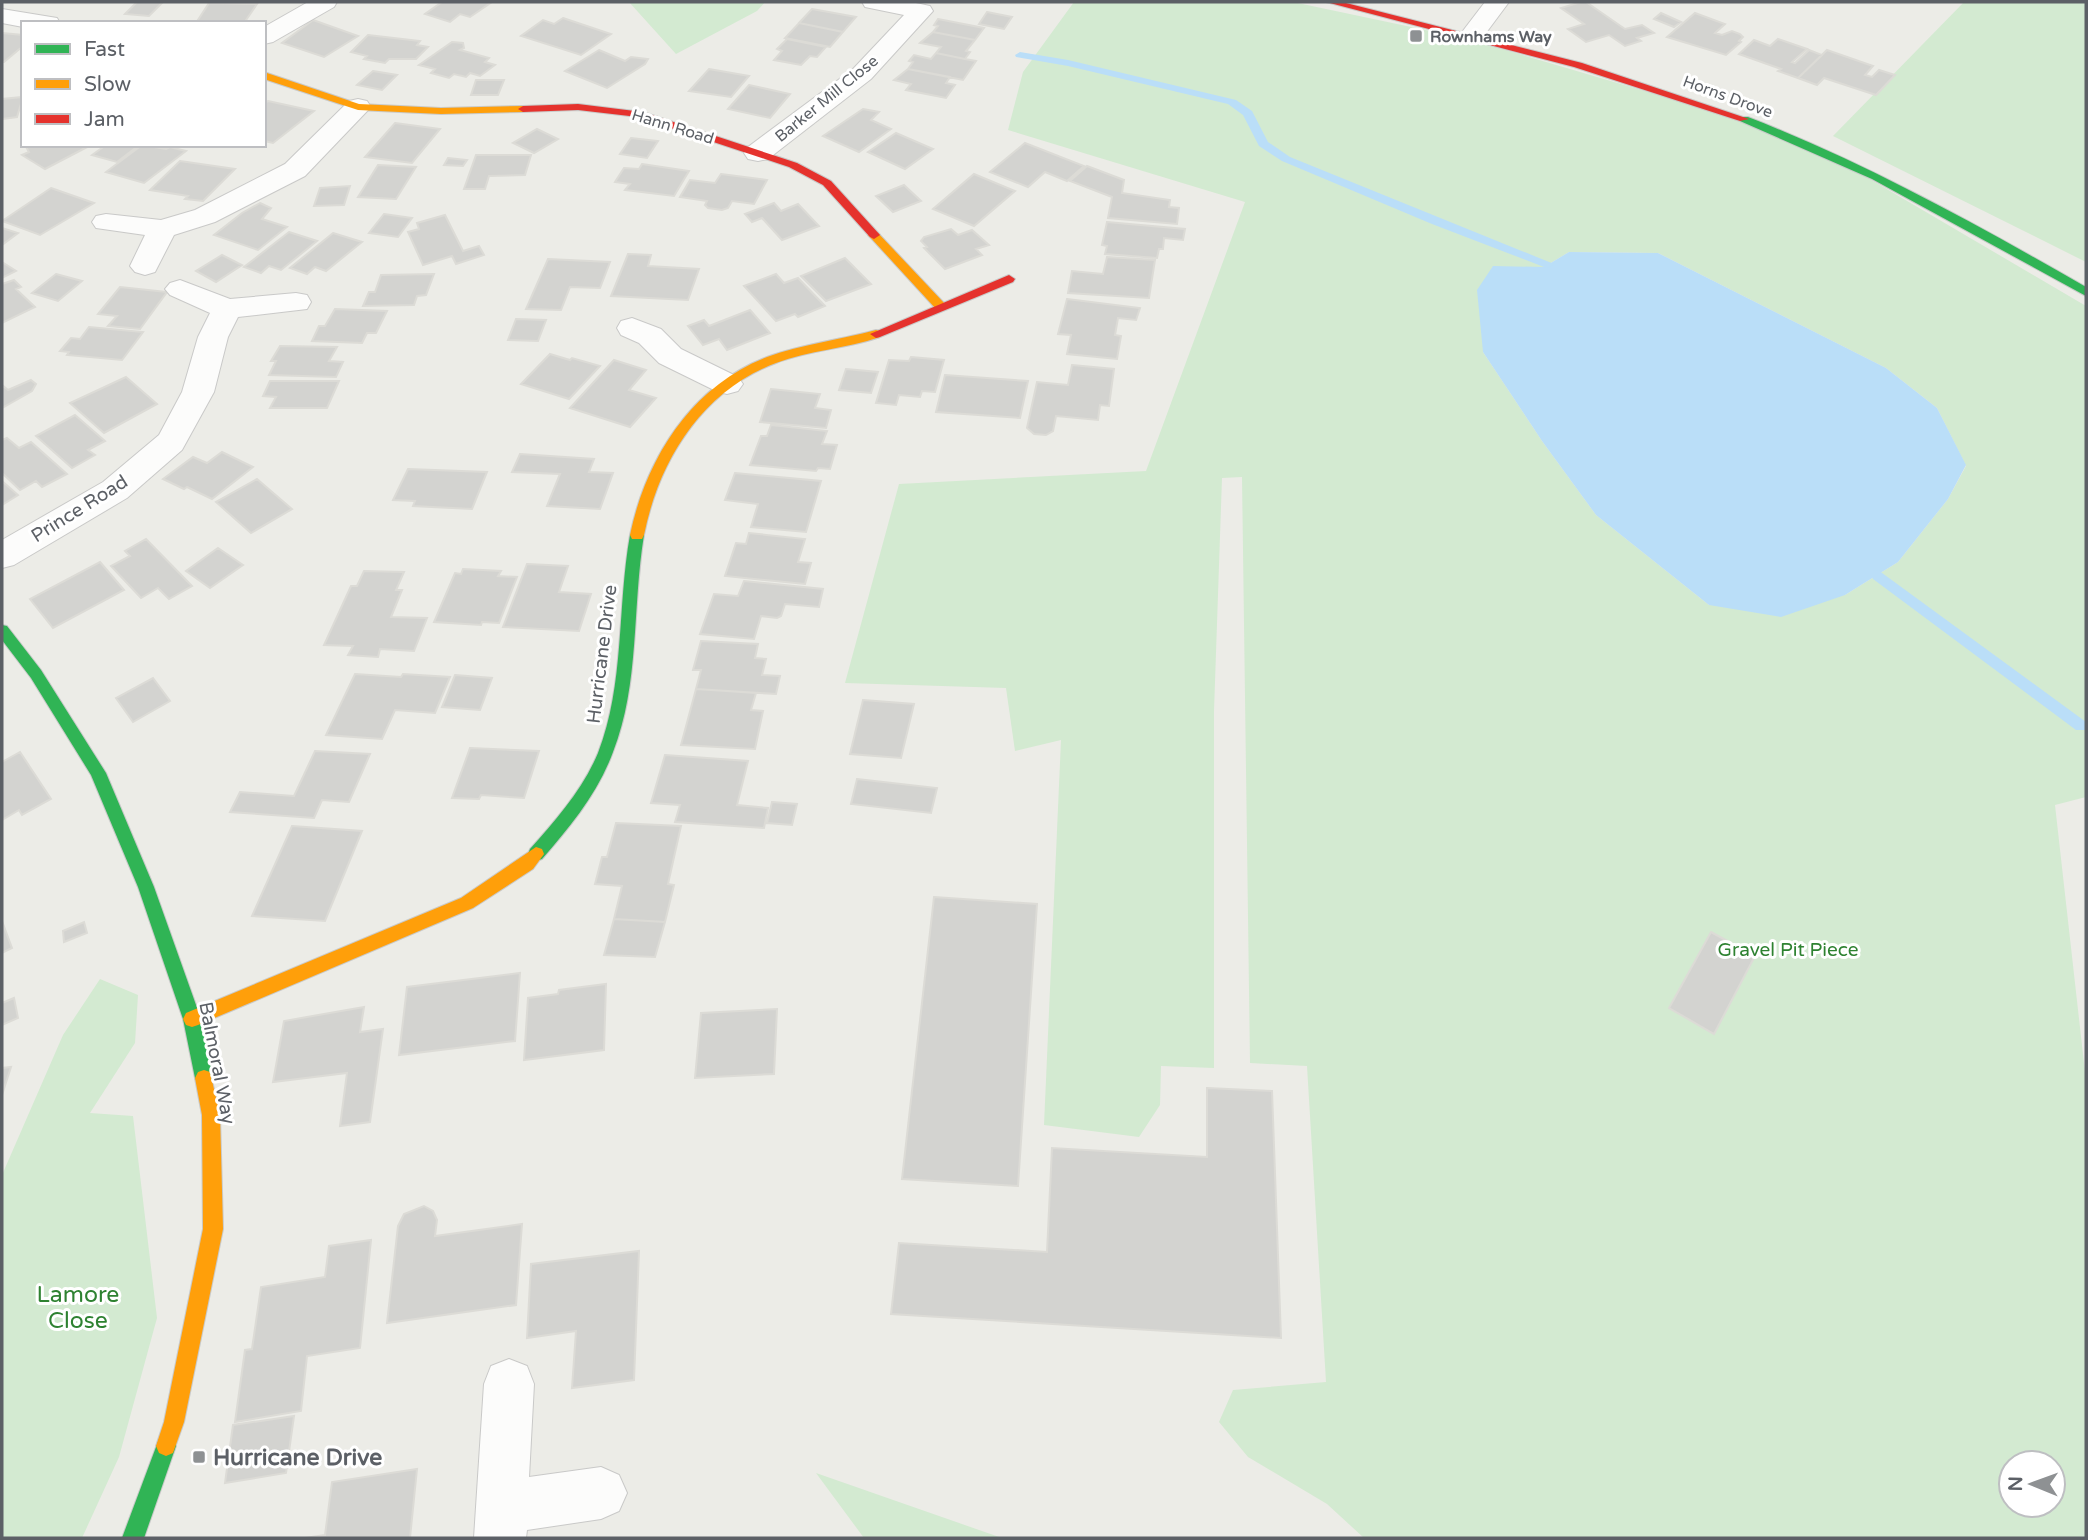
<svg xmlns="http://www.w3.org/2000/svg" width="2088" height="1540" font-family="'Varela Round',sans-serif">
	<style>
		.green { fill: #d3ead1; fill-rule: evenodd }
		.water { fill: #badef8 }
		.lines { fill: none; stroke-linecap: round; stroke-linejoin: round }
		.stream { fill: #badef8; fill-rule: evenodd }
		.building { fill: #d3d3d0; stroke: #dcdbd6; stroke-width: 2 }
		.street-casing { stroke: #c9c9c8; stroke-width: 2 }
		.fast-casing { stroke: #c9cac9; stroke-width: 2 }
		.slow-casing { stroke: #c9cac9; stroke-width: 2 }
		.jam-casing { stroke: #c9cac9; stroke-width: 2 }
		.street { fill: #fcfcfb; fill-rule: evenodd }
		.fast { fill: #30b455; fill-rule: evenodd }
		.slow { fill: #ff9f0a; fill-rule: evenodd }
		.jam { fill: #e5322d; fill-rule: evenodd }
		.poi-dot { fill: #8e9193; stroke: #fff; stroke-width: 2.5 }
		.labels { text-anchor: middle; stroke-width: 6; stroke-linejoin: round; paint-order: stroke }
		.far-poi-label { font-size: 16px; font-weight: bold; fill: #5c6066; stroke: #fff; text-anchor: start }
		.far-street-label { font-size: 16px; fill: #5c6066; stroke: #fff }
		.street-label { font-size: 19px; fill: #5c6066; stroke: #fff }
		.park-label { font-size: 19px; fill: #2e8231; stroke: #fff }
		.near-park-label { font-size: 23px; fill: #2e8231; stroke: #fff }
		.near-poi-label { font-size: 23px; font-weight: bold; fill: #5c6066; stroke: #fff; text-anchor: start }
	</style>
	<rect width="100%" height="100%" fill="#ecece7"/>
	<!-- green -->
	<path class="green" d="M629,2H765L757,11L676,54Z
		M1074,2H1293L1468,39L1733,117L1868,178L2086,306V797L2055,805L2086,1081V1538H1364L1327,1504L1248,1457L1219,1422L1233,1390L1326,1382L1307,1066L1250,1063L1242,477L1222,478L1214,711V1068L1161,1066L1160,1105L1139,1137L1044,1125L1061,740L1015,751L1006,688L845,683L899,484L1146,471L1245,202L1008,130L1023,72ZM1569,252L1658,253L1886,368L1937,408L1966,466L1948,499L1898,562L1845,595L1709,605L1596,515L1542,441L1483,352L1492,267H1544ZM2011,1463H2053V1505H2011Z
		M1964,2H2086V262L1833,136Z
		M100,979L138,995L135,1043L90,1113L133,1116L157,1318L119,1457L82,1538H2V1175L63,1035Z
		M816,1473L1002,1538H864Z"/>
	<!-- water -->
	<path class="water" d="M1569,252L1658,253L1886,368L1937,408L1966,465L1948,499L1898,562L1845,595L1781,617L1709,605L1596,515L1542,441L1483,352L1477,290L1493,266L1544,267Z"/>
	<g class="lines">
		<!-- stream -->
		<path class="stream" d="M1020,52L1068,60L1236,100L1252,111L1268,142L1290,157L1554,264L1548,268L1544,267L1432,224L1282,161L1259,146L1243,115L1228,104L1068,66L1016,57L1015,55Z
			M1878,570L2086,722V730H2076L1873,579L1871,575L1873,571Z"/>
	</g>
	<!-- building -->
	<path class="building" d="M137,2H163L149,16L125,14Z
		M442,2H492L470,17L460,14L450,22L425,14Z
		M1581,2H1586L1625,29L1642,25L1654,33L1637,38L1641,41L1625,46L1609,35L1586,42L1568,29L1584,24L1561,8Z
		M209,3L257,4L244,23H196Z
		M812,9L856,17L843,32L799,23Z
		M987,12L1012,17L1004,29L979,24Z
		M1661,13L1681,22L1674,27L1654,19Z
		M1695,13L1725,24L1715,33L1722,35L1732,31L1740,34L1743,37L1739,41L1741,42L1726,55L1667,37Z
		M563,18L611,34L581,55L521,36L543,20L554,24Z
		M938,19L984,28L975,40L933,32L938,26L934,25Z
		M313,20L358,36L324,57L282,43Z
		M799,23L843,32L830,47L785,38Z
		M933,32L975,40L966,51L970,52L965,59L936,53L941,47L920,43Z
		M2,33L23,35V46L4,62H2Z
		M368,35L420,41L417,45L428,47L416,59H389L385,63L364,59L367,56L351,52Z
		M787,39L826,47L817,57L810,56L801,65L774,60L782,51L777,49Z
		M1778,39L1807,49L1792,62L1795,63L1809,50L1822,55L1798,78L1778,71L1781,69L1739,54L1754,40L1770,46Z
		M452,42L463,43L464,48L460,50L489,58L485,62L495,65L480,76L470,73L466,77L454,74L449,78L431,73L435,69L419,65Z
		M599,50L625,61L631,57L648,59L645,64L607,88L565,71Z
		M1827,50L1873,66L1865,75L1872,77L1879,70L1895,75L1876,95L1824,78L1817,85L1798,78Z
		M936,53L965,59L976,61L963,80L908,69L913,62L909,61L914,55L931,59Z
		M709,69L749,76L731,97L689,91Z
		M908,69L950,77L946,83L955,85L946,98L906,90L911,84L894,80Z
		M373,71L397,75L382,90L357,85Z
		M476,80H504L498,95H471Z
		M749,85L790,94L770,118L728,109Z
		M23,97L17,117L2,119V99Z
		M268,101L314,111L273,143L264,141V104Z
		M863,109L879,112L871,120L891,129L859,152L823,136Z
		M395,123L440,129L412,163L365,157Z
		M537,129L558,139L534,153L513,143Z
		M896,133L933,149L905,169L868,152Z
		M631,138L658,141L647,158L620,154Z
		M1025,143L1084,166L1067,181L1045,172L1028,187L990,172Z
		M25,145H91L45,169L22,155L29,152Z
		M106,145H134L138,146L117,162L92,155Z
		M142,145L166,149L170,147L186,151L144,183L106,172Z
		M476,155H531L525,175L489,176L485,189H464Z
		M448,158L467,160L463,166L444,165Z
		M180,161L235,169L203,201L185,199L188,196L150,190Z
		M642,164L689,171L674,196L625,190L630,184L615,182L624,168L639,169Z
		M378,165L416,167L396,199L358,197Z
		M1087,166L1124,180L1122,193L1170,200L1169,207L1179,208L1177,224L1108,218L1112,197L1070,181Z
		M721,174L767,180L754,204L732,201L728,208L722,210L708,208L705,205L707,201L680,197L690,180L715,183Z
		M974,174L1015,191L974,226L933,209Z
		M904,185L921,201L893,212L876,196Z
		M350,186L344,205L314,206L320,188Z
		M51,188L94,203L40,235L2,221Z
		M260,203L271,208L262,219L287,227L258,250L214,235L242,213Z
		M774,203L781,211L798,204L819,226L782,240L762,218L752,222L745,214Z
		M384,214L412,218L398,237L369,233Z
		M445,215L463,251L479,246L484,255L456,264L452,256L423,265L408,232L419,229L417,223Z
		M1107,222L1185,229L1183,240L1164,238L1163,249H1159L1157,258L1105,254L1107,246L1102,245Z
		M2,228L18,233L2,245Z
		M951,229L958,235L972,230L989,245L976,249L982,255L945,269L924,248L927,247L921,241L924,237Z
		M289,232L317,241L281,270L269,266L261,273L244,267Z
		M333,233L362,242L326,271L315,267L307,274L290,268Z
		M628,254L651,255L648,266L699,269L688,300L611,296Z
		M222,255L242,265L216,282L196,271Z
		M1107,257L1155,260L1149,298L1068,293L1072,271L1103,274Z
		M845,258L871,284L826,301L801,276Z
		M548,259L610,262L600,288L570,287L561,310L526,309Z
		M2,262L16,271L2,278Z
		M56,274L82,281L58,301L32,293Z
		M434,274L426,295L417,296L414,305L363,306L369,292H375L381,275Z
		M776,274L784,283L798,278L825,306L798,317L795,314L776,321L744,286Z
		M14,280L21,287L16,289L35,307L2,323V284Z
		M120,287L148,290L167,292L140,329L108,326L117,316L98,314Z
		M1067,299L1140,308L1136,320L1118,318L1115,335L1121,336L1117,359L1067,354L1071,335L1058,334Z
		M335,309L387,311L376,333H367L362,343L312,341L319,326H325Z
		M750,310L770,333L727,350L719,339L703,345L688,326L704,320L709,326Z
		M516,319L546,320L538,341L508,340Z
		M89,327L143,332L122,360L67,355L69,352L60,351L71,338L80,339Z
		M280,346L337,347L329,361L343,362L336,377L269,375L276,361H271Z
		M550,354L570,360L572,358L600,366L569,399L521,384Z
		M911,357L944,360L935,392L922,391L920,397L899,395L896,405L876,403L889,360L909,361Z
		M614,360L646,370L629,390L656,398L630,427L570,408Z
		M1072,365L1114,369L1109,406L1100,405L1098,420L1056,416L1053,431L1046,435L1034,434L1027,428L1037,382L1068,385Z
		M846,369L878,372L871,393L839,390Z
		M945,375L1028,381L1020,418L936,412Z
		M126,377L157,404L104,433L70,403Z
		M31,380L36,384L32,391L2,408V385L8,390Z
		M270,381H339L327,408H270L276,397L263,396Z
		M771,389L820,394L815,408L831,410L826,428L760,422Z
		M75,415L105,441L88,450L95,455L72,468L36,436Z
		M771,425L827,431L822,444L837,445L830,469L818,468L816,471L750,465L761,436H767Z
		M7,438L19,448L31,442L67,474L42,487L36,481L20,490L2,473V440Z
		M222,452L253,467L212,499L187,487L184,489L163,479L193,457L207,463Z
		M520,454L594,459L589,472L613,473L600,509L547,506L560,474L512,472Z
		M408,469L487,472L472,509L413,506L415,501L393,500Z
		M735,473L821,481L806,532L751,527L758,504L725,500Z
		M257,479L292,509L251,533L216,502Z
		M2,481L18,495L2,505Z
		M749,533L805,539L798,562L811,563L805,584L725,576L736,543L746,544Z
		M146,539L192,586L169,599L158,588L141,598L111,566L130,556L125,551Z
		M218,548L243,565L210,588L186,571Z
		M100,562L124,590L53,628L30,599Z
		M527,564L568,566L559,592L591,594L579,631L503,627Z
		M463,569L501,571L498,576L517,577L499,623L482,622L481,625L434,622L455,573L461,574Z
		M364,571L404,572L396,590H402L391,617L427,618L414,651L380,649L378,657L348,655L353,646L324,645L351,586H357Z
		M744,581L823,589L819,607L785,604L781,616L777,618L761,616L754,639L700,634L714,594L738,596Z
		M701,641L758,644L755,658L766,659L762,675L780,676L776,694L696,689L701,670H693Z
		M355,674L401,677L403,674L450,677L435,713L395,710L382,739L326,735Z
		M455,675L492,678L480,710L442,707Z
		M153,678L170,701L133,722L116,698Z
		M696,689L756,693L751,710L763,711L755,749L681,745Z
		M863,700L914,704L901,758L850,754Z
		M470,748L539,751L524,798L481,795L479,799L452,798Z
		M315,751L370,754L349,802L322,800L314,818L230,812L240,792L294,796Z
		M20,752L51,799L22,815L19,810L2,820V762Z
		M665,755L748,761L737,805L768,808L764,828L675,822L680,805L651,803Z
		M857,779L937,788L931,813L851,804Z
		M772,802L797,804L792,825L767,823Z
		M616,823L681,826L668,884L674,885L665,922L614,919L622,886L595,884L602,857H607Z
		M292,826L362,831L325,921L252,916Z
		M934,897L1037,904L1018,1186L902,1179Z
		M614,919L665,922L655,957L604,955Z
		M2,921L12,948L2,953Z
		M84,922L87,933L64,942L63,931Z
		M1711,932L1755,956L1714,1034L1669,1008Z
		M520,973L515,1041L399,1055L407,987Z
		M606,984L604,1050L524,1060L528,998L558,994L559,990Z
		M14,998L18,1018L2,1025V1003Z
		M364,1007L360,1032L383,1029L370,1122L340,1126L347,1073L273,1082L284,1021Z
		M777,1009L774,1074L695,1078L701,1013Z
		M11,1067L2,1095V1068Z
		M1207,1088L1272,1091L1281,1338L891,1314L899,1243L1047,1252L1052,1148L1207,1157Z
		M424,1206L433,1211L437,1220L435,1236L522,1224L516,1305L387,1323L398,1226L404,1214Z
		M371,1240L360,1348L307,1356L301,1411L235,1422L245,1350L252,1349L261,1287L325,1277L329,1246Z
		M639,1251L634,1380L572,1388L576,1331L527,1338L531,1264Z
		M294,1416L286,1473L225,1483L233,1425Z
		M417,1469L410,1538H305L325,1535L332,1482Z"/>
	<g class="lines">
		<defs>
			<path id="street" d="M308,2H337L334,7L273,42L264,44V27Z
				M862,2H911L930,6L933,11L871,79L768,159L758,161L748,159L744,153L748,147L853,69L904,15L865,7Z
				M1485,2H1509L1480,41L1471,43L1462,41L1459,36Z
				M2,9L57,18L60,23H23V27L2,23Z
				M358,99L367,101L371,107L305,176L215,222L174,235L155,272L145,275L135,272L130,266L145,235L96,228L92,222L96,216L106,214L161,220L195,210L285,164L349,101Z
				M180,280L230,299L296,293L307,295L311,302L307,309L238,317L228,337L214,392L182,450L127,498L14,565L2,568V540L103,482L159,435L182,392L198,337L210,313L170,295L165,289L170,283Z
				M632,318L661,329L681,349L738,377L743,384L738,391L727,394L716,391L659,363L639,343L621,335L617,328L621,321Z
				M509,1359L527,1366L534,1384L529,1477L601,1467L619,1475L627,1493L619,1511L601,1519L527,1530L526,1538H474L484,1384L491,1366Z"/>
			<path id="fast" d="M1740,117H1748C1866,163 1976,224 2086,287V296L1872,179L1740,121Z
				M637,530L644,535C632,607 640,684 613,752C598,793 570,827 542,859L536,861L530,859L528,854L530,849C556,820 583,789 598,753C625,684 617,607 630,535Z
				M2,625L7,626L41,670L106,773L154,887L201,1019L213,1078L210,1084L204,1086L198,1084L195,1078L183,1019L138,887L91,775L31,678L2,640Z
				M166,1436L173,1439L176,1446L144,1538H122L159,1439Z"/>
			<path id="slow" d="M264,72L359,104L441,108L523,106L528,109L523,112L441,114L358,110L264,79Z
				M874,231L878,233L945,304V310H937L870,237L868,235Z
				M876,330L880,331V337C846,349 809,350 776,363C702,391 659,460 644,535L642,539H632L630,535C646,459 691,386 767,357C802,344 840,340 876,330Z
				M536,847L542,849L544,854L533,869L473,908L198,1025L192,1027L186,1025L183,1019L186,1013L461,898Z
				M204,1070L210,1072L220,1115L223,1229L184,1422L173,1453L166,1456L159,1453L156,1446L164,1422L203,1229L202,1115L195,1078L198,1072Z"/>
			<path id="jam" d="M1326,2H1342L1582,63L1749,119L1740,121L1574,67Z
				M578,104L643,112L797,163L831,181L880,235L874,239L870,237L823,185L789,167L638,117L578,110L523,112L518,109L523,106Z
				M1009,275L1015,279L1013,282L880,337L876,338L870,334Z"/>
		</defs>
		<!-- street casing -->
		<use href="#street" class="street-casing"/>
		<!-- fast casing -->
		<use href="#fast" class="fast-casing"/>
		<!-- slow casing -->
		<use href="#slow" class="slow-casing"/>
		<!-- jam casing -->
		<use href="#jam" class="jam-casing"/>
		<!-- street -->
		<use href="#street" class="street"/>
		<!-- fast -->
		<use href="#fast" class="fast"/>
		<!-- slow -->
		<use href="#slow" class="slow"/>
		<!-- jam -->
		<use href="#jam" class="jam"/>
	</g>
	<!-- markers -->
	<g class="poi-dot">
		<rect x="1409" y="29" width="14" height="14" rx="3.5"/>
		<rect x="192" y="1450" width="14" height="14" rx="3.5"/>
	</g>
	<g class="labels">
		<!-- far-poi labels -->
		<g class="far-poi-label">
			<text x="1430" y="42">Rownhams Way</text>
		</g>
		<!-- far-street labels -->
		<g class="far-street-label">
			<text transform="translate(1728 96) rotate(20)" y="6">Horns Drove</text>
			<text transform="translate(826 98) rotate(-39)" y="6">Barker Mill Close</text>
			<text transform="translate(673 126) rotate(17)" y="6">Hann Road</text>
		</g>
		<!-- street labels -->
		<g class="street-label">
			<text transform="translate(79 508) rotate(-32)" y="7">Prince Road</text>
			<text transform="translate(601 654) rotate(-83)" y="7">Hurricane Drive</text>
			<text transform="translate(218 1063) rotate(79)" y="7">Balmoral Way</text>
		</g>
		<!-- park labels -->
		<g class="park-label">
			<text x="1788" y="956">Gravel Pit Piece</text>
		</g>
		<!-- near-park labels -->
		<g class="near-park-label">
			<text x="78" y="1302">Lamore<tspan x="78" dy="26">Close</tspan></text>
		</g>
		<!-- near-poi labels -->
		<g class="near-poi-label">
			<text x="213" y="1465">Hurricane Drive</text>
		</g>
	</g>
	<!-- border -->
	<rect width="2088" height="1540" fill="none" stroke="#5c6066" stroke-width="7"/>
	<!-- legend -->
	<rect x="21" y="21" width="245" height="126" fill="#ffffff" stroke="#bebfc2" stroke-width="2"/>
	<rect x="35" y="44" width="35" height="10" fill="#30b455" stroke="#bebfc2" stroke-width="2"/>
	<text x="84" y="56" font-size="21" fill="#5c6066">Fast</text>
	<rect x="35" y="79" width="35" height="10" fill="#ff9f0a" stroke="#bebfc2" stroke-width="2"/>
	<text x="84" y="91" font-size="21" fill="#5c6066">Slow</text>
	<rect x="35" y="114" width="35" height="10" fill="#e5322d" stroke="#bebfc2" stroke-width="2"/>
	<text x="84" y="126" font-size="21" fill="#5c6066">Jam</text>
	<!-- north arrow -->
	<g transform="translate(2032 1484) rotate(271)"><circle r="33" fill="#ffffff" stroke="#bebfc2" stroke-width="2"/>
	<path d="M0-5L12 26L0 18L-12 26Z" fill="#8e9193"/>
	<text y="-10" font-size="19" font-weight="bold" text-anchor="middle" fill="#5c6066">N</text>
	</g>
</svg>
